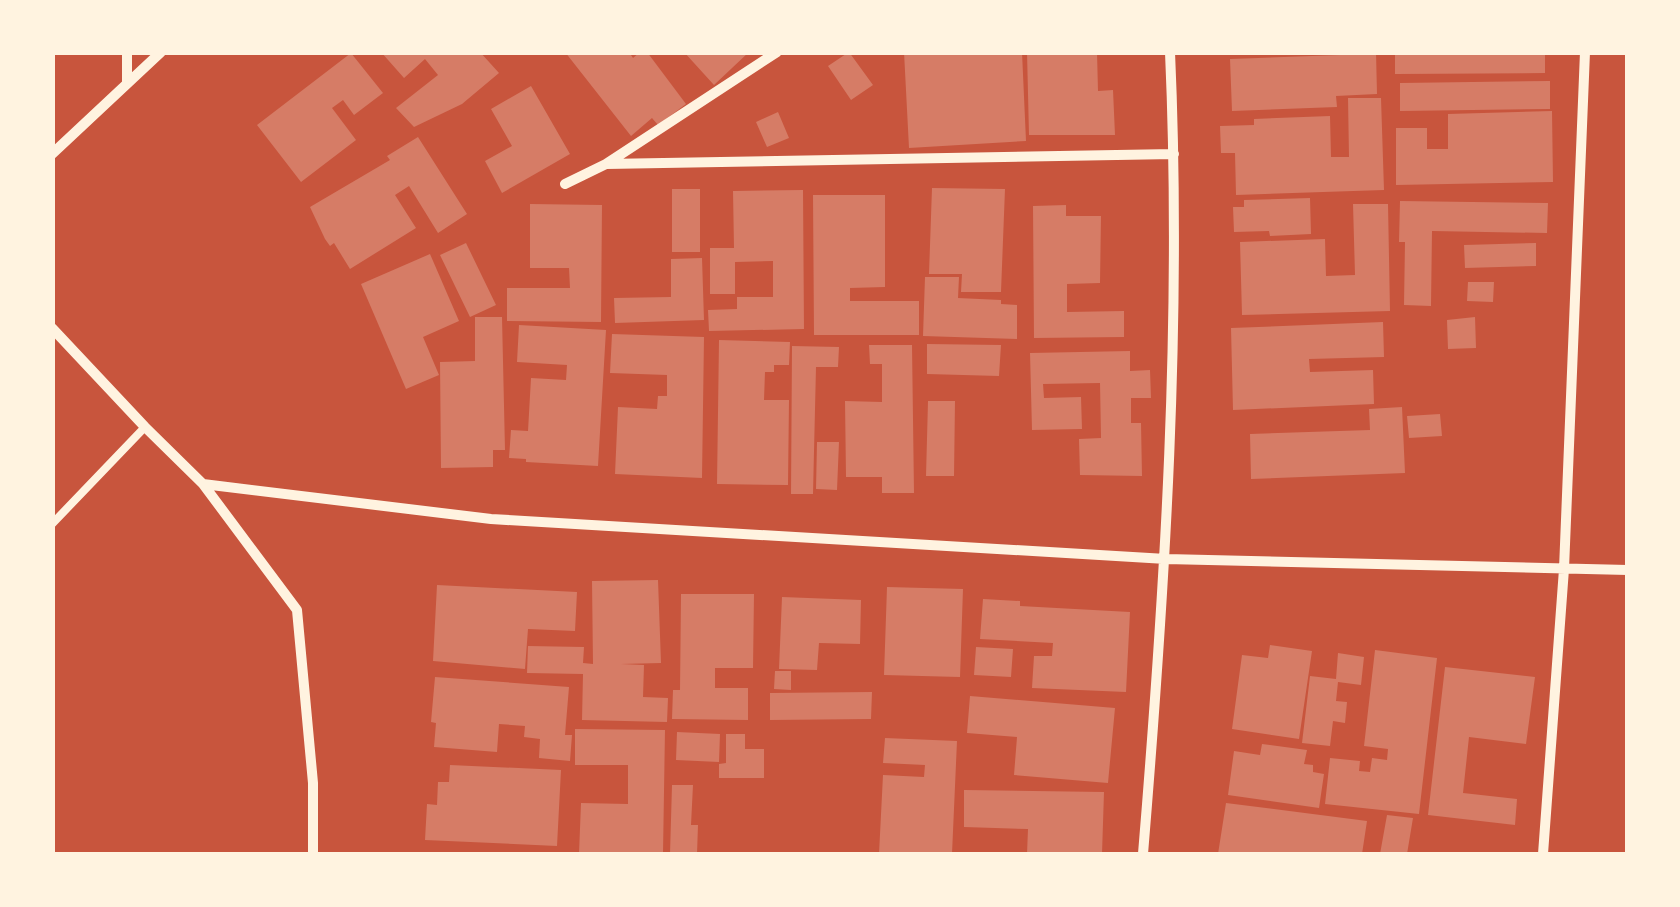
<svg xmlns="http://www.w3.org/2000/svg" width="1680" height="907" font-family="'Roboto Condensed',sans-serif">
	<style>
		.building { fill: #d67c66 }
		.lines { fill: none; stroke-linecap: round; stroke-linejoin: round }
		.service { stroke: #fff3e0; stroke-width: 8 }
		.minor { stroke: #fff3e0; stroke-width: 10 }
	</style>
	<rect width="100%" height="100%" fill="#c8553d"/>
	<!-- building -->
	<path class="building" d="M381,52H480L499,73L462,104L414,127L396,108L438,75L425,59L404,78Z
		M565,52H629L633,58L640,52H647L686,104L658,125L652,118L631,136Z
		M684,52H749L714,85Z
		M849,52L873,85L851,100L828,66Z
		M904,52H1022L1026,141L909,148Z
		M1027,52H1097L1098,91L1113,90L1115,135H1029Z
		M1340,52H1376L1377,94L1336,96L1337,107L1232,111L1230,59L1340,55Z
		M1395,52H1545V73L1395,74Z
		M351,53L383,93L354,115L343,100L332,108L356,140L301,182L257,125Z
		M1550,81V109L1400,111V83Z
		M531,86L570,154L502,193L485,161L512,146L491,109Z
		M1348,98H1381L1384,190L1236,195L1235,153H1221L1220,126L1254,125V119L1330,116L1331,157H1349Z
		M1552,111L1553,182L1396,185V128H1427V149H1448V114Z
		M778,112L789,138L767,147L756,122Z
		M418,137L467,214L438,233L409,186L395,195L416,228L350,269L334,243L330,246L325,239L310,207L390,160L387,156Z
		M932,188L1005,189L1001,292H961L962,274H929Z
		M672,189H700V252H672Z
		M803,190L804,329L709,331L708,310L737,309V297H773V261L735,262V294H710V248H734L733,191Z
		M813,195H885V287L850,288V301H919V335H814Z
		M1310,198L1311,234L1270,236L1269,231L1234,232L1233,207H1244V200Z
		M1400,201L1548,203L1547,233L1432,231L1431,306L1404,305L1405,242H1399Z
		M530,204L602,205L601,322L507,321V288H570L569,268H530Z
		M1353,204H1388L1390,311L1242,315L1240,242L1325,239L1326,276L1355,275Z
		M1066,205V216H1101L1100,283L1067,284V312L1124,311V337L1034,338L1033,206Z
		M466,243L496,305L470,317L440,255Z
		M1536,243V266L1465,268L1464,245Z
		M430,254L459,321L423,337L439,375L406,389L361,284Z
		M702,258L704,320L615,323L614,298L671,297V259Z
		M925,277H959L958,298L1001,300V304L1017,305V339L923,336Z
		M1468,282H1494L1493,302L1467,301Z
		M475,317H502L505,450H493V467L441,468L440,362L475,361Z
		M1475,317L1476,348L1448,349L1447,320Z
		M1383,322L1384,357L1309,359L1310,372L1373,370L1374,404L1233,410L1231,328Z
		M519,325L606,330L598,466L526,462V459L509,458L511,430L528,431L531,378L566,380L567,365L517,362Z
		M612,334L704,337L702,478L615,474L618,407L657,409L658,396H667V375L610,373Z
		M719,340L790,342L789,365H774V372H765L764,400H789L788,485L717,484Z
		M927,344L1001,345L999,376L927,374Z
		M869,345H912L914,493H882V477H846L845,401L882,402V364H870Z
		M792,346L839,347L838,367H816L813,494H791Z
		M1130,351V371L1150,370L1151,398H1131V423H1141L1142,476L1080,475L1079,439L1101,438L1100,383L1043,384L1044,398L1081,397L1082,429L1032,430L1030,353Z
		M928,401H955L954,476H926Z
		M1402,407L1405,473L1251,479L1250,434L1370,430L1369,409Z
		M1440,414L1442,436L1409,438L1407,416Z
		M817,442H839L837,490L816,489Z
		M658,580L661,663L621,664L644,665L643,697L668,698L667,722L582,720L583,674L527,673L528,646L584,647L583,663L593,664L592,581Z
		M437,585L577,592L575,631L528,629L525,669L433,661Z
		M887,587L963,589L960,677L884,675Z
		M681,594H754L753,668H715V688H748V720L672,719L673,690H680Z
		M782,597L861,600L860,644L819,643L817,670L779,669Z
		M983,599L1020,601V606L1130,612L1126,692L1032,688L1034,656H1052L1053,643L980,639Z
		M1270,645L1312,651L1299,739L1232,729L1242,655L1268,658Z
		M976,647L1013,649L1011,677L974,675Z
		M1375,650L1437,658L1419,814L1325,804L1330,758L1360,761L1359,771L1370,772L1372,758L1387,760L1388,749L1364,746Z
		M1338,653L1364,657L1361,685L1338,682L1336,701L1347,702L1345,723L1333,721L1330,746L1302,743L1310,676L1336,679Z
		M1445,667L1535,677L1526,744L1469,737L1463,793L1517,799L1515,825L1428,815Z
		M775,671H791V690L774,689Z
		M435,677L569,687L565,735H572L570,761L539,758L540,739L524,737L525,726L499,724L497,752L434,747L436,723L431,722Z
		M872,692L871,719L770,720V693Z
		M970,696L1115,708L1108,783L1014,775L1017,737L967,733Z
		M575,729L665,730L663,854H579L581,803L628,804V765H575Z
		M677,732L720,734L719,762L676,760Z
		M726,734H745V749H764V778H719V764L726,763Z
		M885,738L957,741L952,854H879L883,775L924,777L925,765L883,763Z
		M1262,744L1307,750L1304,764L1313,765V772L1324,774L1319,808L1228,795L1234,751L1260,755Z
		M450,765L561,770L557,846L425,840L427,804L437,805L438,782H449Z
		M672,785H693L691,825H698L697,854H670Z
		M964,790L1104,792L1102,854H1027L1028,829L964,827Z
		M1226,803L1367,821L1362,854H1218Z
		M1387,815L1413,818L1407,854H1380Z"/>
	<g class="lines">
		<!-- service -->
		<path class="service" d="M52,524L145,427"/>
		<!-- minor -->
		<path class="minor" d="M127,84V52
			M52,154L161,52
			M606,164L777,52
			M565,184L606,164L1174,154
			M52,328L145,427L203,484L297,610L313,783V854
			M203,484L491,519L1166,559L1628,570
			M1143,854C1165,587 1182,321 1170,52
			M1543,854L1564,569L1585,52"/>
	</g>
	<!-- border -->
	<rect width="1680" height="907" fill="none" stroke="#fff3e0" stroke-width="110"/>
</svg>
